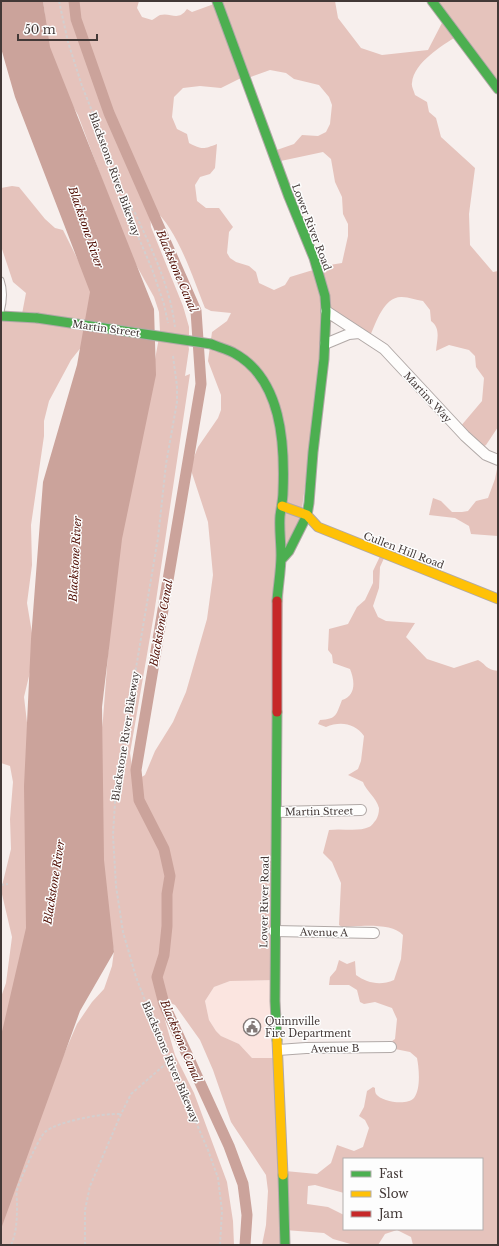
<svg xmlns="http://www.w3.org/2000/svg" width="499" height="1246" font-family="'Libre Baskerville',serif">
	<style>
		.built { fill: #fbe5e0 }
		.forest { fill: #e5c3bc; fill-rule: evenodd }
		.water { fill: #cba39b }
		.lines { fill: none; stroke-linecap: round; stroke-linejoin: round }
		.canal { stroke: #cba39b; stroke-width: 11 }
		.lane-casing { stroke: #b1a9a7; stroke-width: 7 }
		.street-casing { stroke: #b1a9a7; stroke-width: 12 }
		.fast-casing { stroke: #b1a9a7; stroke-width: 11 }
		.slow-casing { stroke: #b1a9a7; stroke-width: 11 }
		.jam-casing { stroke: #b1a9a7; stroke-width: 11 }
		.path { stroke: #d3cfcf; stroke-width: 2; stroke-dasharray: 3 2; stroke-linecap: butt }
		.lane { stroke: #fefdfc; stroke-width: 5 }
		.street { stroke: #fefdfc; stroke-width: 10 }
		.fast { stroke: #4caf50; stroke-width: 9 }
		.slow { stroke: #ffc107; stroke-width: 9 }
		.jam { stroke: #c62828; stroke-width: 9 }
		.fast-bridge-casing { stroke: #b1a9a7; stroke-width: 11; stroke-linecap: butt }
		.fast-bridge { stroke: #4caf50; stroke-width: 9 }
		.labels { text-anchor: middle; stroke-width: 3; stroke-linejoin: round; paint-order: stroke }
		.street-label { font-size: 10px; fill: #433937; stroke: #fdfdfd }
		.poi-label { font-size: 10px; fill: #433937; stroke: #fdfdfd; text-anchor: start }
		.water-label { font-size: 11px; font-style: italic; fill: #500e04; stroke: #fdfdfd }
	</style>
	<rect width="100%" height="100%" fill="#f7efed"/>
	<!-- built -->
	<path class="built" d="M276,980L279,1058H252L239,1044L221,1036L216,1031L209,1020L205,1001L214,987L230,981Z"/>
	<!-- forest -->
	<path class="forest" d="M43,1H139L137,8L142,17L152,20C154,19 158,16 160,15C171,12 178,22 187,9L192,12L214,4L217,1H335L338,18L361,48L382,55L428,50L444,19L430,1H498V87L457,36C442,46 414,62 412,83C411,86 414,91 415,95L427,102L429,112L436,118L441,137L475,168L469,214L470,245L493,272L498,271V427L486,445L483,447L460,427L482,401L484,378L476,367L475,356L469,350L449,345L436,351C437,340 441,328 431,321L430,310L423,301C416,300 409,297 402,297C384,296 376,323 370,336L352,327L327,321L301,516L284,555L276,980L230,981L214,987L205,1001L209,1020L216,1031L221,1036L239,1044L252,1058H279L285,1171L317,1174L331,1163L337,1145L354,1151L363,1147L369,1128L365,1120L359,1116L364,1107L367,1091L373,1087L375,1088C375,1090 375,1092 376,1094C382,1102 407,1106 414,1098C421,1089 419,1068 417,1058L410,1052L390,1048L388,1044L395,1039L397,1019L392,1008L375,1002L364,1004L360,1002L357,990L349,985H329L330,977L336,970L339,960L347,964L355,961L356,975C367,983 380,986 394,980L401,959L403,935C392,922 358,926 342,927L339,925L341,883L332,862L323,853L329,830C341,828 359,832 369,827C372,826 374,822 376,820C378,816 379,813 379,808C376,797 366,791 363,782L348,775L358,769L361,761L364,736C355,723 340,721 326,727L318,724L320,720C337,719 336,715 342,700C356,696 355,681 350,669L333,663L332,655L328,650L329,629L348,624L357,607L365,600L373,583V571L382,552L386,554L380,567L379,588L373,606L378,617L386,621L415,623L406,637L427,659L454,668L478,660C487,665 485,669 498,671V1245H413L411,1237L397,1230L385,1234L378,1245H354L333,1239L324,1233L285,1230V1245H262L266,1225L268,1191L266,1175L231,1122L213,1070L200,1040L175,1005L163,1000L162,1010L175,1055L194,1093L227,1182L233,1221L234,1245H1V1208L41,1107L77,1024L92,1002L104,989L112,966L114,951L104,911L97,768L103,719L118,523L154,365L160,332L159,312L154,297L129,252L78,115L56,77L44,37L45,15ZM270,70L286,73L294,79L319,85L329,97L332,105L330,124L326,132L318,136L302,135L294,144L271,152L276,162L323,152L331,159L335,182L342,197L343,214L348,224V236L342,263L317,267L313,270L290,277L285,285L274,290L259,283L256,272L249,266L236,262L230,258L227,253L229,232L233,227L219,208H206L197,201L195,185L200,177L210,174L215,168L217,144C204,149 202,150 189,143L187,134L177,129L172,117L174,97L183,88L200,86L221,88L243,77L248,78ZM153,209C177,227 194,281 205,308L211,311L231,313L227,321L212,332L208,361L221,395V410L218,418L198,447L190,467L208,522L213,575L207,619L186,692L173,722L155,751L145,775L140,778L133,774L130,753L154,614L190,374L185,376L189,349L187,338L189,337V327L183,306L151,227L150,215ZM344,1159H482V1229H344V1215L328,1207L307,1204L308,1186L315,1185L344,1193Z
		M12,186L19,187L45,219L55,228L63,230L90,284L91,323L86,341L71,360L49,401L44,421V436L31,525L32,565L27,603L35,651L24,697L30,748L40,907L1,1046V997L6,983L12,937L1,890L11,849L10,819L13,782L10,766L1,763V314H22L26,293L13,282L1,246V188Z
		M498,464V536L471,534L469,526L455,518L429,515L433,498L441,501L452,512H462L468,511L476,501L488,498L495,479Z"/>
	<!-- water -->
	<path class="water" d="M1,1H43L50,47L154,309L156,375L122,539L102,707L104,860L114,952L80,1011L1,1229V1036L26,928L24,786L31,639L43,482L77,365L90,292L15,97L1,48Z"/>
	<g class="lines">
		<!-- canal -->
		<path class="canal" d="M74,1L76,19L109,113L196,311L201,384L136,770L139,800L164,849L170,876L167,894V926L164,955L157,977L164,1004L229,1146L243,1184L247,1215L245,1245"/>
		<defs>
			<path id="lane" d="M1,280C5,291 4,301 1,312"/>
			<path id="street" d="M326,311L384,349L465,436L486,455L498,460
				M325,344L349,334L359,333
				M277,812L361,810
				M274,931L374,933
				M278,1050L306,1048L391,1047"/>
			<path id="fast" d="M217,1L289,197L314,258L325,296L326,311L324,359L313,452L309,503L307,515L289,551L281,560
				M432,1L498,89
				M1,316L37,318
				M211,344C218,347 227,349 234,353C282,379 285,444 283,492C283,500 281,508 280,516C279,529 281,542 281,555C281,571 278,586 277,601
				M277,712L275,1001L277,1040
				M283,1175L285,1245"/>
			<path id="slow" d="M282,506L307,515L318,527L498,599
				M277,1040L283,1175"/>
			<path id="jam" d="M277,712V601"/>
		</defs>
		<!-- lane casing -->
		<use href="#lane" class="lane-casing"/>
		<!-- street casing -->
		<use href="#street" class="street-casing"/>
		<!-- fast casing -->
		<use href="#fast" class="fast-casing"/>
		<!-- slow casing -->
		<use href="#slow" class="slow-casing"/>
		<!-- jam casing -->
		<use href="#jam" class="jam-casing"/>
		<!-- path -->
		<path class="path" d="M59,1L68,42L82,86L112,161L126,208L152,269L164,304L168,323
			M126,208L132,209L135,213C152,250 170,286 175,327
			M173,356L177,386V402L166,464L158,538L116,786L113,835L116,886L123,932L136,977L160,1039L208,1150L218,1178L222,1211L220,1245
			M1,885L8,884
			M11,1245C17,1232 17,1217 17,1203C17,1199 16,1194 17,1190C19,1182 39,1137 45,1132C58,1121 104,1113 121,1114
			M85,1245V1210L90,1186L121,1114L131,1094L169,1061"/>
		<!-- lane -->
		<use href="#lane" class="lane"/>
		<!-- street -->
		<use href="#street" class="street"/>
		<!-- fast -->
		<use href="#fast" class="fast"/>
		<!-- slow -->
		<use href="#slow" class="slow"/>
		<!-- jam -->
		<use href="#jam" class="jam"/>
		<defs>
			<path id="fast-bridge" d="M37,318L211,344"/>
		</defs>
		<!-- fast-bridge casing -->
		<use href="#fast-bridge" class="fast-bridge-casing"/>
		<!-- fast-bridge -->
		<use href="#fast-bridge" class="fast-bridge"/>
	</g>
	<!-- icons -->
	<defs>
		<symbol id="civic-ring" viewBox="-11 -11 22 22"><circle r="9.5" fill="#fdfdfd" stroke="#827977" stroke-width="1.5"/><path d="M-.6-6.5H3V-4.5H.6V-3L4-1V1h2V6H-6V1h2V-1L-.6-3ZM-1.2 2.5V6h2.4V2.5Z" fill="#827977"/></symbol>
	</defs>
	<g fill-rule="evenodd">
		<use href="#civic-ring" x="242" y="1017" width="20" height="20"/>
	</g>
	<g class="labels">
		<!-- street labels -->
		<g class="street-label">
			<text transform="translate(115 174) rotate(70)" y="4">Blackstone River Bikeway</text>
			<text transform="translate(312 227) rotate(69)" y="4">Lower River Road</text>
			<text transform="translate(106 328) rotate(8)" y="4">Martin Street</text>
			<text transform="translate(428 397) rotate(47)" y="4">Martins Way</text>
			<text transform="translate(404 550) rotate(21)" y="4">Cullen Hill Road</text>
			<text transform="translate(125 736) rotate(-81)" y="4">Blackstone River Bikeway</text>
			<text transform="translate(319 811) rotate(-1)" y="4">Martin Street</text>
			<text transform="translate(264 902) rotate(-89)" y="4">Lower River Road</text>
			<text transform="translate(324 932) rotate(1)" y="4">Avenue A</text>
			<text transform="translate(335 1048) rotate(-1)" y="4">Avenue B</text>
			<text transform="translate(171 1062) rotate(67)" y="4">Blackstone River Bikeway</text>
		</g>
		<!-- poi labels -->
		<g class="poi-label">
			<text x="265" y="1025">Quinnville<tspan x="265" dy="12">Fire Department</tspan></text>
		</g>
		<!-- water labels -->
		<g class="water-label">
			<text transform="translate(86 227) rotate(71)" y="4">Blackstone River</text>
			<text transform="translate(177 271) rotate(67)" y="4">Blackstone Canal</text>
			<text transform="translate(75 559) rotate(-87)" y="4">Blackstone River</text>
			<text transform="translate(161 623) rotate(-80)" y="4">Blackstone Canal</text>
			<text transform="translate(54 882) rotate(-81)" y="4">Blackstone River</text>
			<text transform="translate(181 1041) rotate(67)" y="4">Blackstone Canal</text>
		</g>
	</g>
	<!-- border -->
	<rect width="499" height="1246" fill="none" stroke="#433937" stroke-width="4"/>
	<!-- legend -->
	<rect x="343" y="1158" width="140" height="72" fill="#fdfdfd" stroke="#b3afae"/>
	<rect x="351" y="1171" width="20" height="6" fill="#4caf50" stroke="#b3afae"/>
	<text x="379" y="1178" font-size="12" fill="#433937">Fast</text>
	<rect x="351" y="1191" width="20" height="6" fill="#ffc107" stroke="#b3afae"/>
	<text x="379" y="1198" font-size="12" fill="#433937">Slow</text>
	<rect x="351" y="1211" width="20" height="6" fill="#c62828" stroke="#b3afae"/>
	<text x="379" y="1218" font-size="12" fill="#433937">Jam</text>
	<!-- scale -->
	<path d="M18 34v6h79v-6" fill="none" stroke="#433937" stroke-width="2"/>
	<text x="24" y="34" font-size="12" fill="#433937" stroke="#fdfdfd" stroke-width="3" paint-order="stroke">50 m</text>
</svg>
